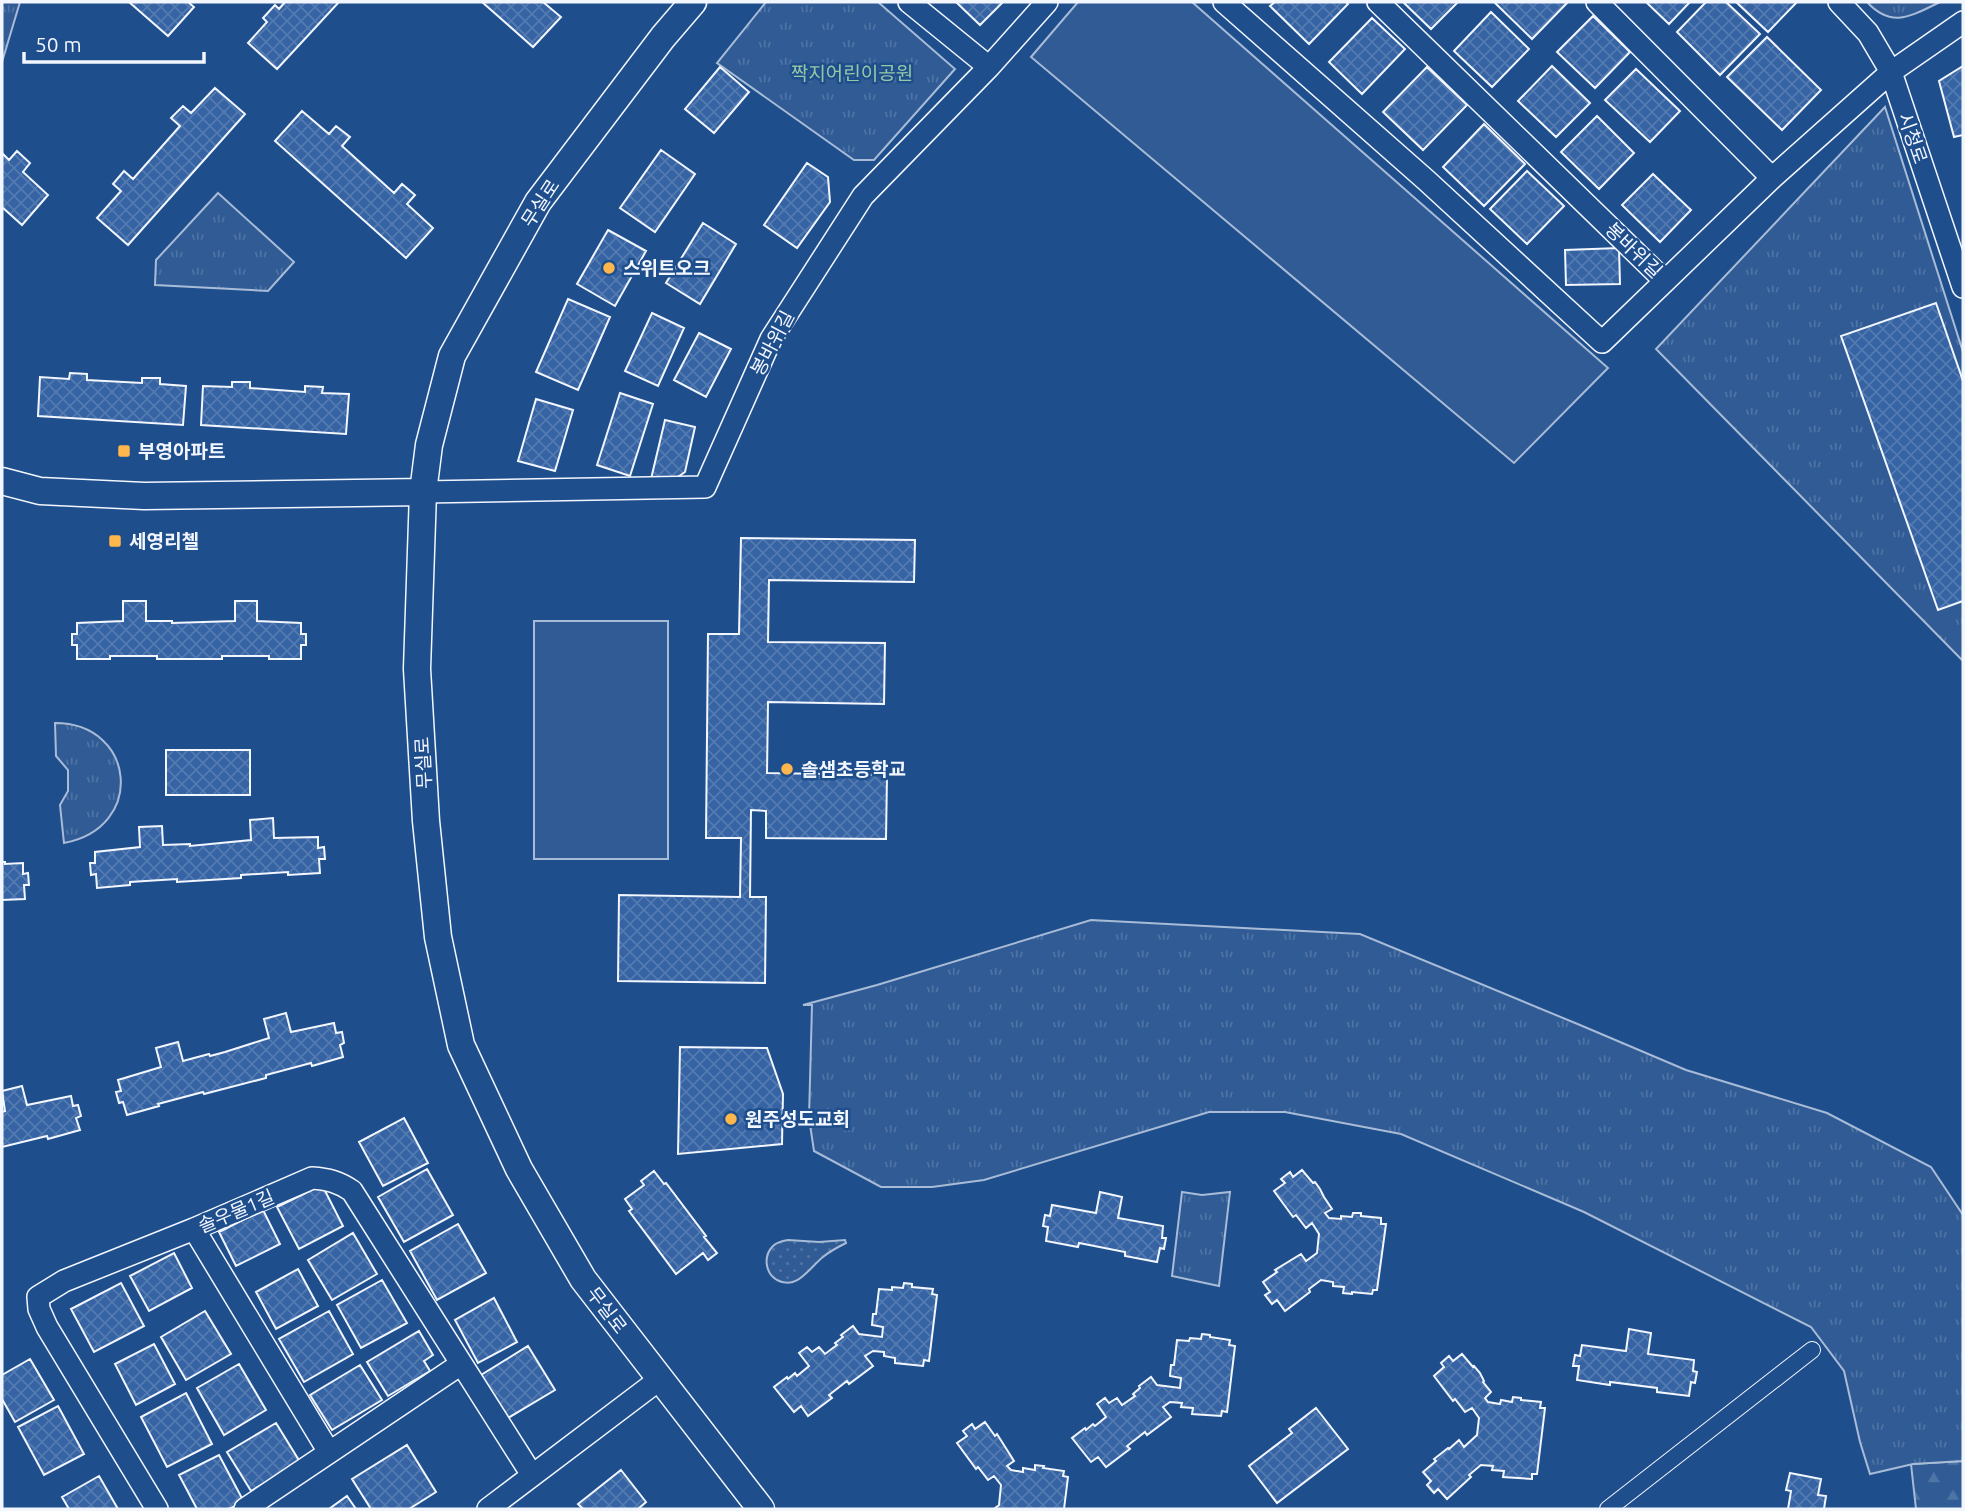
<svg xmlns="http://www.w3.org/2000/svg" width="1965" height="1511" font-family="Ubuntu,'Noto Sans KR',sans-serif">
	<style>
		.grass { fill: url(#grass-dots); stroke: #a8bbd7; stroke-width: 2 }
		.forest { fill: url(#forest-firs); stroke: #a8bbd7; stroke-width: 2 }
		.park { fill: url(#park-tufts); stroke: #a8bbd7; stroke-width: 2 }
		.pitch { fill: #305b95; stroke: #a8bbd7; stroke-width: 2 }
		.building { fill: url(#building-cross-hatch); stroke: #f2f6ff; stroke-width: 2 }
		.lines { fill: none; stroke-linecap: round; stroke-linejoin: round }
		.pedestrian-casing { stroke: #f2f6ff; stroke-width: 18 }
		.minor-casing { stroke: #f2f6ff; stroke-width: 24 }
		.tertiary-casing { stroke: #f2f6ff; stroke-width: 29 }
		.pedestrian { stroke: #1f4e8c; stroke-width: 16 }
		.minor { stroke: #1f4e8c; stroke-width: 21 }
		.tertiary { stroke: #1f4e8c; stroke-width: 26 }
		.poi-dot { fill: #ffb74d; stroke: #1f4e8c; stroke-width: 2.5 }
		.labels { text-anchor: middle; stroke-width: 5; stroke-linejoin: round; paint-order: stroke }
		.park-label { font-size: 19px; fill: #97c8a6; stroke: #1f4e8c }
		.street-label { font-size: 19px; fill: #f2f6ff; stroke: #1f4e8c }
		.poi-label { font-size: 19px; font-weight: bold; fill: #f2f6ff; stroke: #1f4e8c; text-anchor: start }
	</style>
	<defs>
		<pattern id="grass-dots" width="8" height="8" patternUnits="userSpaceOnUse" patternTransform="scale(1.75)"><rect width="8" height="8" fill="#305b95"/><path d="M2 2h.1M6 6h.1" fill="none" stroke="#4e73a5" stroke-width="1.8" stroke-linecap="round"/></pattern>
		<pattern id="forest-firs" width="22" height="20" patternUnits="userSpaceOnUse" patternTransform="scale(1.75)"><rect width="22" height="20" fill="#305b95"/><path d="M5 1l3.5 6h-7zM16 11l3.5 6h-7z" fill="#4e73a5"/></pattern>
		<pattern id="park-tufts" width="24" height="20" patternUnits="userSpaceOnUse" patternTransform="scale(1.75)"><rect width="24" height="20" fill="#305b95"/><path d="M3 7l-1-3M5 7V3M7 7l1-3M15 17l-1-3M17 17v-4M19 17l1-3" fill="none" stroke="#4e73a5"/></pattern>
		<pattern id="building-cross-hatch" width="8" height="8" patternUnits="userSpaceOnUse" patternTransform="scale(1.75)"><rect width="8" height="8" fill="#3563a3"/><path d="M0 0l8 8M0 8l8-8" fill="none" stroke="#537ab1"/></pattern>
	</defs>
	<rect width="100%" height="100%" fill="#1f4e8c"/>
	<!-- grass -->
	<path class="grass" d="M788,1240L819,1242L845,1240L846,1243C838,1247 830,1251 823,1257C809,1268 797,1291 777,1280C765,1273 763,1256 773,1246C777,1242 782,1241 788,1240Z"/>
	<!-- forest -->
	<path class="forest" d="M1963,1461V1509H1916L1911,1464Z"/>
	<!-- park -->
	<path class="park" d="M2,2H20L2,62Z
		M766,2H878L955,69L874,160H854L717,63Z
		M1867,2H1940C1911,16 1892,29 1867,2Z
		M1885,107L1963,352V661L1656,349Z
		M218,193L294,262L268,291L155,285L156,260Z
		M55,723C136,723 146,828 64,843L60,805L68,791V770L56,756Z
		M1091,920L1360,934L1580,1025L1686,1070L1827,1113L1931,1167L1963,1215V1461L1913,1464L1870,1474L1860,1442L1844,1371L1811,1327L1584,1212L1401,1134L1285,1112H1209L984,1180L932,1187H881L814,1151L809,1118L812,1005H803L877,985Z
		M1182,1192L1202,1195L1230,1192L1219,1286L1172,1276Z"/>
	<!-- pitch -->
	<path class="pitch" d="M1078,2H1192L1608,368L1514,463L1031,57Z
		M534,621H668V859H534Z"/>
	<!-- building -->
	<path class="building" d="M129,2H188L194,7L168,36Z
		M285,2H339L277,69L248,43L267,22L263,18L275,5L279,9Z
		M482,2H543L561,17L533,47Z
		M956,2H1003L980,25Z
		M1275,2H1346L1348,4L1309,44L1270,6Z
		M1403,2H1458L1431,29Z
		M1494,2H1568L1532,39Z
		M1646,2H1690L1669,24Z
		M1706,2H1726L1760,34L1720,75L1677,32Z
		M1736,2H1797L1768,32Z
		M1491,12L1529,49L1492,87L1454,51Z
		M1593,16L1630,52L1595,88L1557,52Z
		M1372,18L1405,49L1362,94L1329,62Z
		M1767,37L1821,90L1782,130L1727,77Z
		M1552,66L1590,103L1556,137L1518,101Z
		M1963,66V135L1954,137L1939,81Z
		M720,67L749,92L714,133L685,109Z
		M1427,67L1467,105L1423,150L1383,112Z
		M1636,69L1680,111L1650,142L1605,100Z
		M215,88L245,114L128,245L97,218L121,191L113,184L124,171L133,179L180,126L171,118L183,106L191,113Z
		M302,111L329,134L336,126L350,137L342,146L394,193L402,184L415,195L407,204L433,228L406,258L275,141Z
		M1597,116L1634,153L1599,189L1561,152Z
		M1484,124L1525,164L1484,206L1443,167Z
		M661,150L695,174L655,232L620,208Z
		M17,151L30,163L23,172L48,195L22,225L2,207V153L9,160Z
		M807,163L828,177L830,202L797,248L764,225Z
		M1527,171L1564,206L1527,244L1490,209Z
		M1653,174L1691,210L1660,242L1622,205Z
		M703,223L736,244L700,304L666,283Z
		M608,230L646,251L615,306L577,284Z
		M1619,248L1620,284L1566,285L1565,250Z
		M568,299L610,317L578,390L536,372Z
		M1936,303L1963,381V601L1938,610L1841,336Z
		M652,313L684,328L658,386L625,371Z
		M699,333L731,349L706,397L674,380Z
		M70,373L87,374V380L142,383V378H160V384L186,386L183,425L38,416L40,377L69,379Z
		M232,382H250V388L305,392V386L323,387L322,393L349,394L346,434L201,425L203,386L232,387Z
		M620,393L653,404L630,476L597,465Z
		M536,399L573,410L555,471L518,461Z
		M665,420L695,427L685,472L669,483L651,479Z
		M741,538L915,540L914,582L769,580L768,642L885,643L884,704L768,702L767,773L887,775L886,839L766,838V811L751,810L750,897H766L765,983L618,981L619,895L740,897L741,838H706L708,634H739Z
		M123,601H146V621H172V623L235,621V601H257V621L301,623V634H306V645H301V659H269V656H222V659H157V656H110V659H77V645H72V634H77V623L123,621Z
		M166,750H250V795H166Z
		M273,818L274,838L318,837V848L324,847L325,859H319L320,873L288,875V872L241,875V878L177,882V879L130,882V885L97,888L96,874L91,875L90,863H95V852L140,847L139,827L162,826L163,845L190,844V846L251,840L250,820Z
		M2,862H5V864L23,863V874L28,873L29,885H24L25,899L2,900Z
		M286,1013L291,1032L334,1023L336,1033L342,1032L344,1043L340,1045L343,1057L312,1066L311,1063L266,1075V1078L204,1094L203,1092L158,1104L159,1106L127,1115L123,1102L119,1103L116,1092L121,1091L118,1080L161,1067L156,1048L178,1042L183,1061L209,1054L210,1056L225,1052L269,1038L264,1019Z
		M680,1047L767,1048L783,1094L782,1144L678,1154Z
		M22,1086L27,1105L71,1096L73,1106L78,1105L81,1116L76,1118L80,1130L48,1139L47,1136L2,1147V1112L5,1111L2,1091Z
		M404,1118L428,1163L383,1186L359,1142Z
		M427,1169L453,1215L404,1242L378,1197Z
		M1302,1170L1313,1183L1315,1182L1320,1189L1324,1197L1332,1209L1325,1213L1329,1218L1341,1219V1216L1352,1217L1353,1213H1361V1216L1381,1218V1224H1386L1377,1290H1373L1372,1294L1352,1292V1294L1343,1293L1344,1287L1333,1286V1282L1321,1280L1309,1289L1310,1292L1285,1311L1277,1300L1272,1304L1265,1295L1270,1292L1263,1282L1277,1272L1275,1270L1301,1254L1306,1261L1317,1253L1319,1234L1312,1223L1306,1228L1296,1215L1293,1217L1274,1191L1285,1183L1281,1179L1290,1172L1293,1177Z
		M654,1171L664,1184L666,1183L706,1236L704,1237L717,1253L708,1260L703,1253L676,1274L629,1211L632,1209L625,1199L644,1185L641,1181Z
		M322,1185L343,1226L299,1249L277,1207Z
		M1100,1192L1122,1197L1118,1218L1163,1226L1162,1238H1166L1164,1249L1160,1248L1157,1262L1125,1256V1252L1079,1243L1078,1247L1046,1241L1048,1227L1043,1226L1045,1215L1050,1216L1052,1205L1096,1213Z
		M263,1210L280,1244L236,1266L219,1232Z
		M458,1224L486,1273L437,1300L410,1251Z
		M353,1233L377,1274L332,1300L308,1260Z
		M174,1253L192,1288L149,1311L130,1276Z
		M298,1269L318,1306L276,1329L256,1292Z
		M382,1280L407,1323L361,1348L337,1305Z
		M121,1283L144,1326L94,1352L71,1309Z
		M904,1283L912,1284V1287L933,1289L932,1294L937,1295L929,1361L924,1360L923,1366L895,1363V1358L884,1356V1352L873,1351L865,1356L873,1366L849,1384L847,1381L829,1395L832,1398L808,1416L801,1406L794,1412L774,1387L787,1377L788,1379L795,1373L797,1376L809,1366L799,1353L807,1347L812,1352L819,1347L825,1354L837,1345L835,1343L843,1337L841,1335L853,1326L859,1334L882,1337L883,1327L872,1325L873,1314H876L879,1289L892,1290V1287L903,1288Z
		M494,1298L517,1342L478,1363L455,1320Z
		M205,1311L231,1354L186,1380L161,1337Z
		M329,1311L353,1354L304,1382L279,1339Z
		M1629,1329L1651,1333L1648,1354L1694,1360L1693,1371L1697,1372L1695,1383L1691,1382L1689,1396L1657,1392V1388L1610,1382V1385L1577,1380L1579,1366H1573L1575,1355L1580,1356L1582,1345L1626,1351Z
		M419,1331L433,1355L424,1361L430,1371L388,1396L367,1362Z
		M1202,1334L1210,1335V1337L1230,1340L1229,1345L1235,1346L1227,1412L1222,1411L1221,1416L1192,1414L1193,1408L1181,1407L1182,1403L1170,1402L1163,1407L1171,1417L1147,1435L1145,1432L1127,1446L1130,1449L1106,1467L1098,1457L1091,1462L1072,1438L1085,1428L1086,1430L1093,1424L1095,1426L1106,1417L1097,1404L1105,1398L1109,1403L1117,1398L1122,1405L1135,1396L1133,1394L1140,1388L1139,1386L1151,1377L1157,1385L1180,1388L1181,1378L1170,1376L1171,1365H1174L1177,1340L1189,1341L1190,1338L1201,1339Z
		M154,1344L175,1384L136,1405L115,1364Z
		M528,1346L555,1390L508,1418L481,1375Z
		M1462,1354L1473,1367L1474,1366L1480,1373L1484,1381L1483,1382L1491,1392L1485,1398L1488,1402L1500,1404L1501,1400L1512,1402L1513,1397L1521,1398V1400L1541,1402L1540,1408H1545L1537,1474H1532V1479L1503,1477L1504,1471L1492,1470L1493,1466L1481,1465L1469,1475L1471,1477L1447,1499L1438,1489L1434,1493L1427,1485L1431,1481L1423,1472L1436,1461L1434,1459L1448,1448L1449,1449L1459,1440L1464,1447L1477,1435L1479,1418L1472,1408L1465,1412L1455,1399L1453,1401L1434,1376L1444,1367L1441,1363L1449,1356L1453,1361Z
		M30,1359L54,1400L15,1422L2,1399V1375Z
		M239,1364L266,1410L224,1435L197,1388Z
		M360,1365L382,1400L332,1430L310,1395Z
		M186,1393L212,1444L167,1467L141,1417Z
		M58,1406L84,1454L44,1475L18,1427Z
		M1316,1408L1348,1449L1277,1503L1249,1466L1292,1433L1289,1429Z
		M985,1422L995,1436L997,1434L1014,1461L1007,1466L1011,1470L1023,1472V1468L1035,1470V1465L1044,1466L1043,1468L1064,1471L1063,1476L1068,1477L1064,1509H994L999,1505L1001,1485L994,1476L988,1480L978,1467L976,1469L957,1443L967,1436L963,1431L972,1424L975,1429Z
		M276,1423L300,1462L251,1491L227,1452Z
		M407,1445L436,1492L409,1509H371L352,1479Z
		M219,1455L244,1502L229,1509H197L179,1475Z
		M621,1470L646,1502L638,1509H583L578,1504Z
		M1790,1473L1821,1479L1818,1495L1826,1496L1824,1509H1788L1791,1491L1786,1490Z
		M99,1476L118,1509H69L62,1497Z
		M347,1496L356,1509H329Z"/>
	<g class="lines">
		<defs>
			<path id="pedestrian" d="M1608,1509L1812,1350"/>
			<path id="minor" d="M909,2L989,67
				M1224,2L1426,180L1602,342L1772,178L1891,72L1963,22
				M1378,2L1665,281
				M1597,2L1772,178
				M1839,2L1868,33L1891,72L1963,287
				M423,492L705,487L771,339L863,196L989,67L1047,2
				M194,1229L329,1452
				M157,1509L47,1327L39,1309L38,1297L64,1281L194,1229L312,1178C328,1179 339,1182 352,1191L532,1475
				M245,1509L461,1364
				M488,1509L660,1379"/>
			<path id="tertiary" d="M693,2L663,37L538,202L452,356L429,445L423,492L417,669L426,821L438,937L461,1045L519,1169L583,1279L761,1509
				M2,481L40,491L144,496L423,492"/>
		</defs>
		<!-- pedestrian casing -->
		<use href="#pedestrian" class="pedestrian-casing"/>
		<!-- minor casing -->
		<use href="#minor" class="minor-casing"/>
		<!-- tertiary casing -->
		<use href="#tertiary" class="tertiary-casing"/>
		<!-- pedestrian -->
		<use href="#pedestrian" class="pedestrian"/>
		<!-- minor -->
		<use href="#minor" class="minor"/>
		<!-- tertiary -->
		<use href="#tertiary" class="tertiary"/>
	</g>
	<!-- markers -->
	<g class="poi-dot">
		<circle cx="609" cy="268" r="7"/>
		<rect x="117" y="444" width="14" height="14" rx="3.5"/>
		<rect x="108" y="534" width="14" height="14" rx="3.5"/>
		<circle cx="787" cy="769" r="7"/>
		<circle cx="731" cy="1119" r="7"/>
	</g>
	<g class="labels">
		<!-- park labels -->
		<g class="park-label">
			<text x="852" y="80">짝지어린이공원</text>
		</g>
		<!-- street labels -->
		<g class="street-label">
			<text transform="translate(1913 138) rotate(71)" y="7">시청로</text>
			<text transform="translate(540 203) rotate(-57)" y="7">무실로</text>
			<text transform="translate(1634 250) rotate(44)" y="7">봉바위길</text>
			<text transform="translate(772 343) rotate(-62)" y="7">봉바위길</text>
			<text transform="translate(423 763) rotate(-93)" y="7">무실로</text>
			<text transform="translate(236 1211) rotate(-23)" y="7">솔우물1길</text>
			<text transform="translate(607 1310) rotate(53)" y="7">무실로</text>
		</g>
		<!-- poi labels -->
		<g class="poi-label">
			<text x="623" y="275">스위트오크</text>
			<text x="138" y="458">부영아파트</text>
			<text x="129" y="548">세영리첼</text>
			<text x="801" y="776">솔샘초등학교</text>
			<text x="745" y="1126">원주성도교회</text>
		</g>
	</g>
	<!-- border -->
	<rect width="1965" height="1511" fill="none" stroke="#f2f6ff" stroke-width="7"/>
	<!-- scale -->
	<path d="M24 52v10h180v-10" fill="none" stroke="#f2f6ff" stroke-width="3.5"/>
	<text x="35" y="52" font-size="21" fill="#f2f6ff" stroke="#1f4e8c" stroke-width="5" paint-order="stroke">50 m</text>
</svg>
